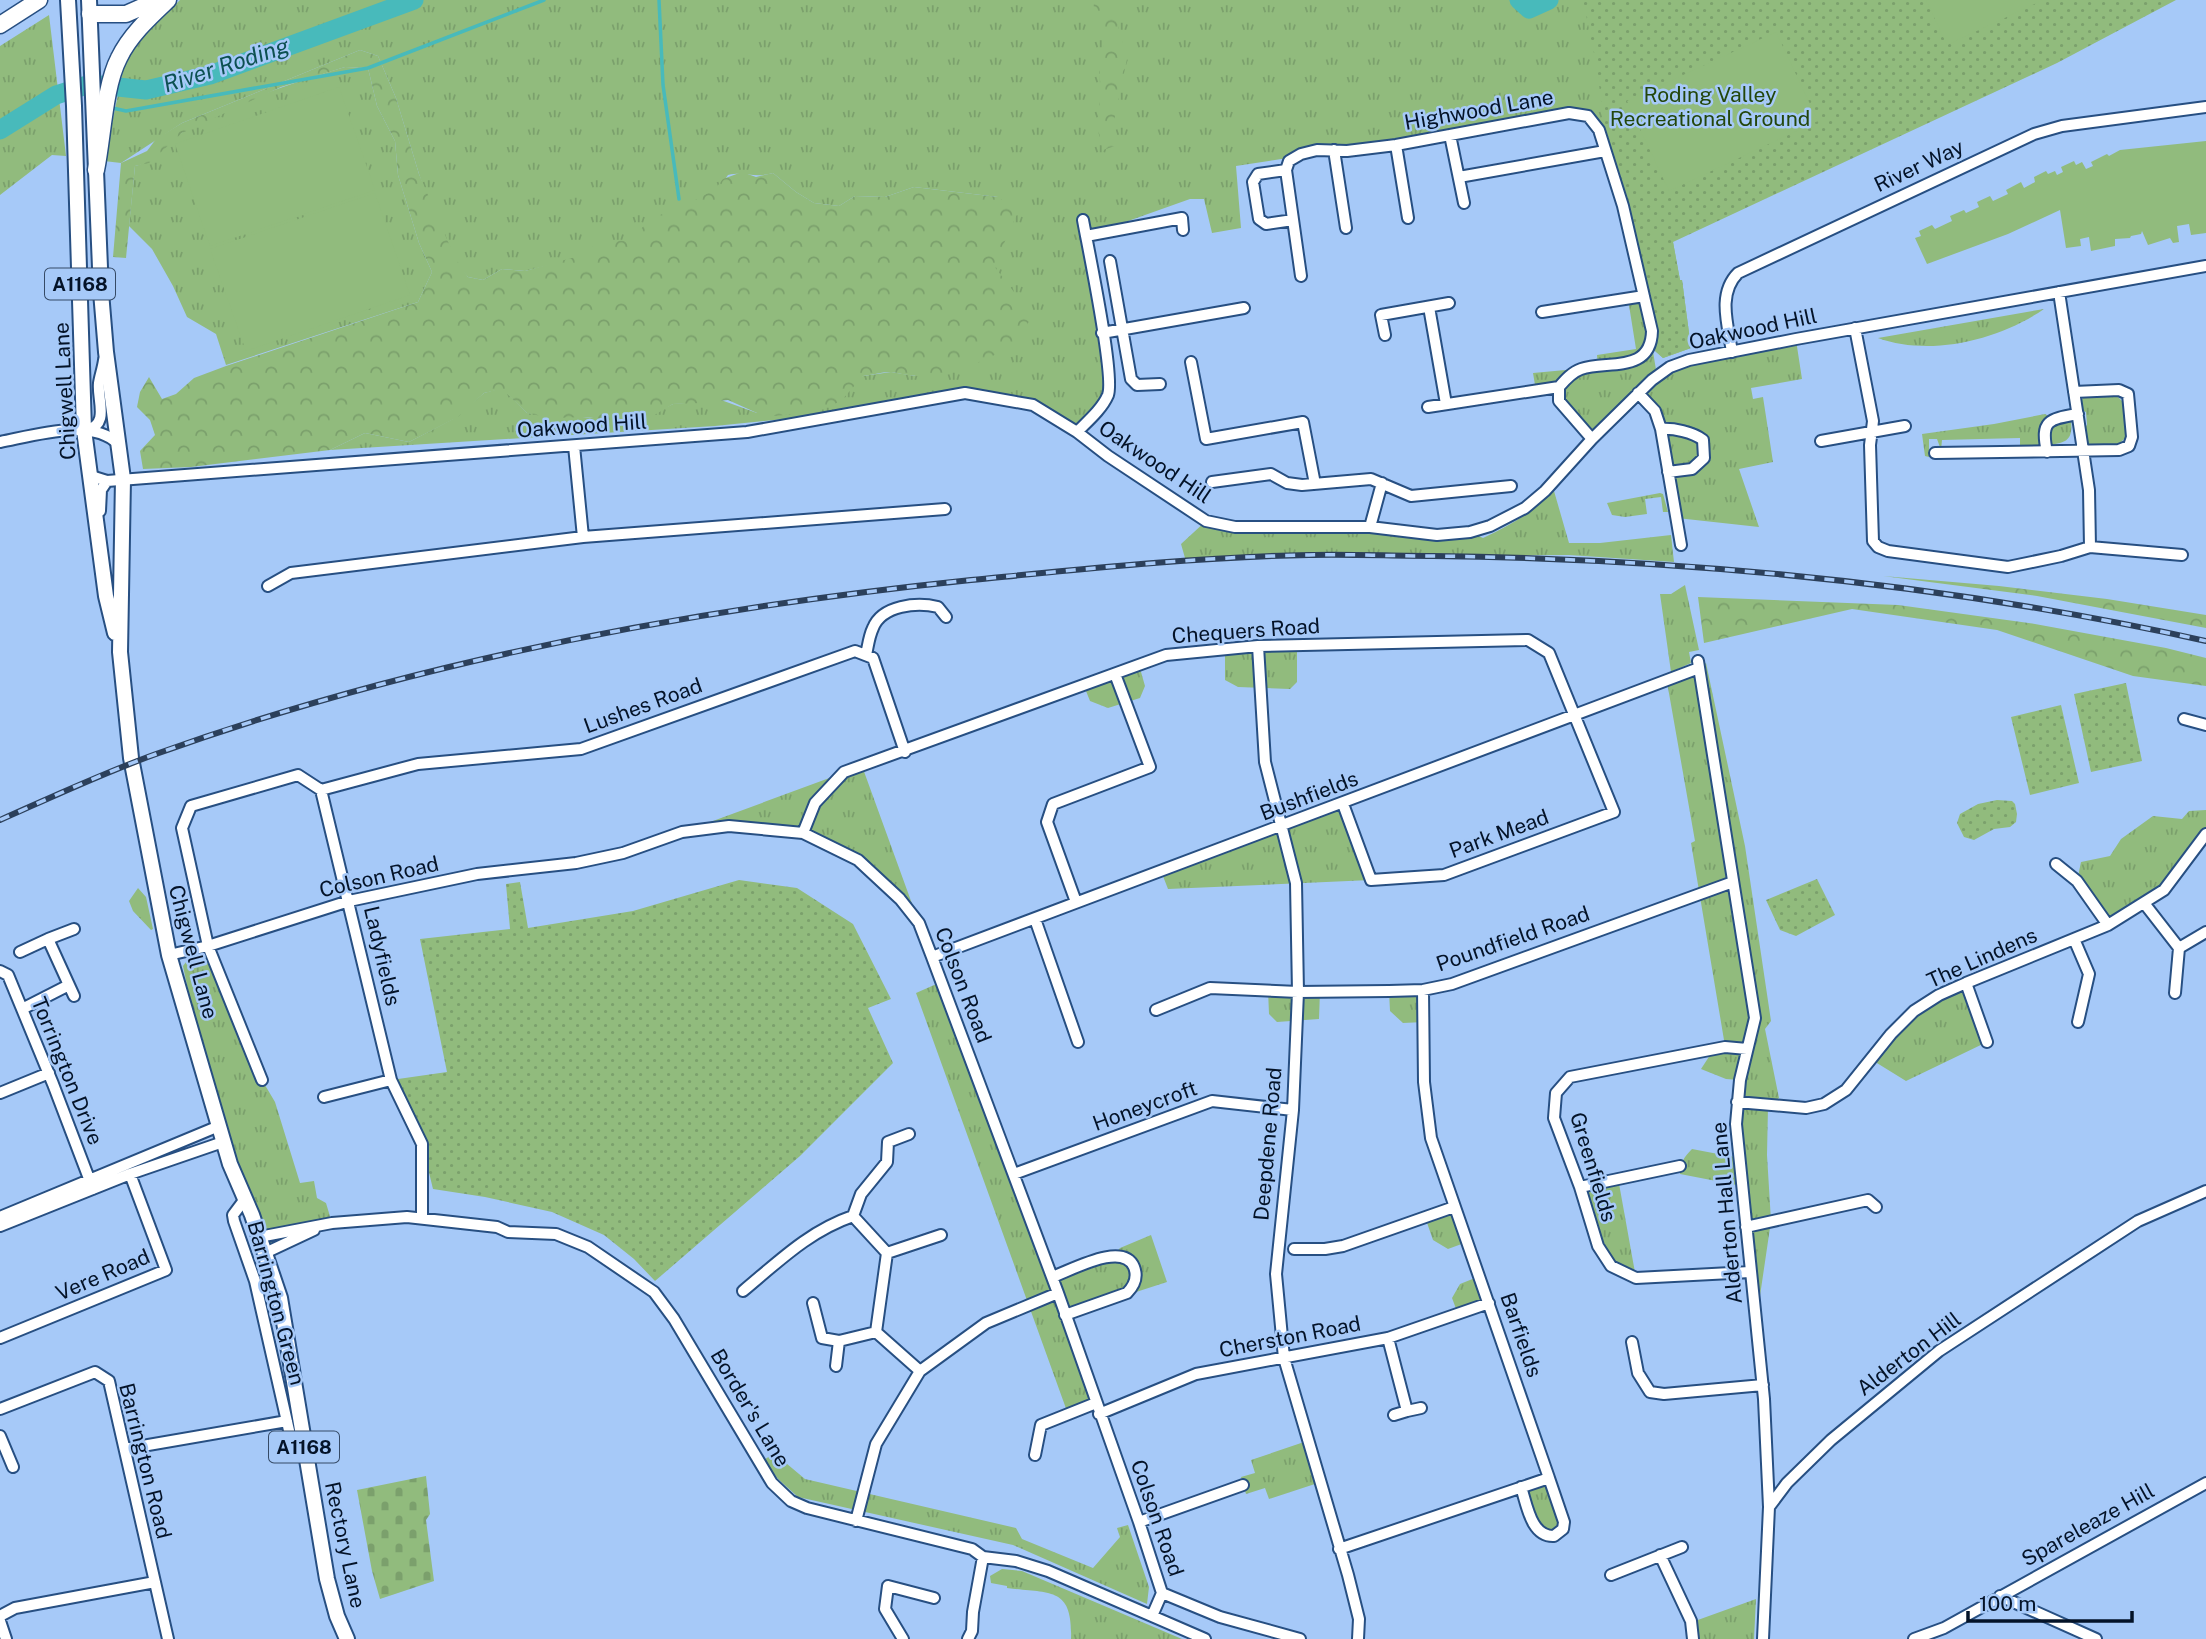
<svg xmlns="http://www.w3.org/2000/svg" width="2206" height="1639" font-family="'Public Sans',sans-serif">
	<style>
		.grass { fill: url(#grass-tufts) }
		.forest { fill: url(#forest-crowns) }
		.cemetery { fill: url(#cemetery-stones) }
		.park { fill: url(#park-dots) }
		.garden { fill: #91bb7d }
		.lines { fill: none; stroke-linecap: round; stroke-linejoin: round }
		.stream { stroke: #48babb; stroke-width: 3.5 }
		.river { stroke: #48babb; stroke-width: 19 }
		.minor-casing { stroke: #274f82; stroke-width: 14 }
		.major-casing { stroke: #274f82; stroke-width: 18 }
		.highway-casing { stroke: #274f82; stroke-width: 19 }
		.minor { stroke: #fff; stroke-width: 10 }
		.major { stroke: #fff; stroke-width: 14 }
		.highway { stroke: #fff; stroke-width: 16 }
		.rail-casing { stroke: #2c405b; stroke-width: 6 }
		.rail { stroke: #a6c9f8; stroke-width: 3.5; stroke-dasharray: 10; stroke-linecap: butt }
		.labels { text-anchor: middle; stroke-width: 5; stroke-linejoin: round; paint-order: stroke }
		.shield { fill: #a6c9f8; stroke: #354a66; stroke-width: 2 }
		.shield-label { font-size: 19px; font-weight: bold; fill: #041328 }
		.park-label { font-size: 21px; fill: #23460b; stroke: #a6c9f8 }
		.street-label { font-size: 21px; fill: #041328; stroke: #a6c9f8 }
		.water-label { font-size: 23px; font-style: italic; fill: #0d5152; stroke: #a6c9f8 }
	</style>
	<defs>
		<pattern id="grass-tufts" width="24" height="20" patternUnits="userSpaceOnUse" patternTransform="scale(1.75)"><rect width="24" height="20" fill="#91bb7d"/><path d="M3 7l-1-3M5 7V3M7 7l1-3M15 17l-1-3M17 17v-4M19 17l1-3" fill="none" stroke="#7ba06c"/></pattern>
		<pattern id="forest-crowns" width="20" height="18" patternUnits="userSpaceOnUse" patternTransform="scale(1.75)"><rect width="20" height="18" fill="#91bb7d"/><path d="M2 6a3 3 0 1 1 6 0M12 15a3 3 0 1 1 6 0" fill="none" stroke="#7ba06c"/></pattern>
		<pattern id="cemetery-stones" width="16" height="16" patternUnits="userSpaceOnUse" patternTransform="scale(1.75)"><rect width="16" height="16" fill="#91bb7d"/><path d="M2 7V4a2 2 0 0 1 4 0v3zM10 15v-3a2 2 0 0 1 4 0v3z" fill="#7ba06c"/></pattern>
		<pattern id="park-dots" width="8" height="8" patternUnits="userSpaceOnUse" patternTransform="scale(1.75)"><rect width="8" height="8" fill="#91bb7d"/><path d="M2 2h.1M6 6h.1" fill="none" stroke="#7ba06c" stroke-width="1.8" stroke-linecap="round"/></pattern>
	</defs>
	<rect width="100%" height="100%" fill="#a6c9f8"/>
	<!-- grass -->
	<path class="grass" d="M180,0H1604L1673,242L1680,280H1682L1691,348L1663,358L1654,350L1657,338L1656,325L1605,134L1584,113L1236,166L1241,228L1212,233L1204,199H1190L1086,236L1109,392L1077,432L1033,405L965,393L854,412L715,426L330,450L365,433L409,442L453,419L484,393L502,388L527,413L638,421L673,404L721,400L757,413L863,376L891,372L915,376L994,266L998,197L914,187L885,197L855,196L839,206L814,203L796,192L773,173C752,179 748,171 728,175L716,192L628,246L525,271L502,269L483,280L468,277L446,252L419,174L396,98L378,56L360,50L182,123L121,163L104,161L127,52Z
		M49,15L66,156L52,155L0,195V46Z
		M345,67L368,68L377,106L395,141L398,175L419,243L432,272L418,302L226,365L216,334L187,317L173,286L152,249L129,226L135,166C156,161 165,144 183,132C229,103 293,83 345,67Z
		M1644,296L1657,376L1592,439L1569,415L1559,387L1536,391L1533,373L1598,367L1597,355L1636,349L1628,299Z
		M2044,309C1999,340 1930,357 1878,338Z
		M1796,340L1802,379L1751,388L1753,399L1763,397L1773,462L1739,469L1759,527L1677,518L1670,474L1692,471L1706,446L1667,427L1641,393L1671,369Z
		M2116,395L2125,404L2126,437L2117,446H2094L2088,444L2083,429L2087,425L2086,412L2081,410L2079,403L2084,397Z
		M2045,414L2050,417L2040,427L2039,445L2035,448H2020V438L1942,440L1941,450L1937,439H1929V457L1925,456L1922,434L1994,424Z
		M2071,420C2073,440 2067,443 2048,445V427L2056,422Z
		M1666,428L1703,440L1698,464L1668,472Z
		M1554,491L1569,543H1600L1671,535L1674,562L1569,555L1185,558L1181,544L1206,521L1470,532L1483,538C1510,526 1532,512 1554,491Z
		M1660,493L1663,494L1668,512H1663L1661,497L1645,499L1647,514L1625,517L1612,515L1607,503Z
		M1685,585L1699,650L1689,652L1691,663L1671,672L1660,594H1671Z
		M1297,645V682L1290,689L1238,687L1225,680V650Z
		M1706,663L1745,846L1771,1021L1765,1029L1779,1098L1768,1107L1767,1155L1771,1221L1756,1323L1742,1186L1680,1174C1680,1163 1684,1157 1692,1149L1739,1158V1080L1726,1079L1701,1069L1714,1049L1725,1046L1691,843L1695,841L1667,682L1699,668Z
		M1139,665L1145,686L1140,698L1108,708L1090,701L1084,686Z
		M862,766L919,923L858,860L803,833L759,828L683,832Z
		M1343,804L1371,880L1168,889L1161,871Z
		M2206,810V834L2164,890L2108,925L2077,881L2081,862L2110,856L2121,839L2153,816L2182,819L2189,811Z
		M138,888L146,897L153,929L151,930L133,911L129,901Z
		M197,955H207L262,1080L275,1102L300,1183L314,1181L317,1198L326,1203L332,1223L265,1253L206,1077L183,966L189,958Z
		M941,982L1052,1277L1114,1255L1120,1248L1151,1235L1167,1282L1065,1315L1096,1403L1068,1414L916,993Z
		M1966,983L1987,1042L1906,1081L1872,1060L1914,1011Z
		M1268,990L1320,991L1319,1019L1277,1022L1269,1014Z
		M1423,990L1424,1022L1403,1023L1390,1011L1389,991Z
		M1618,1178L1636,1278L1611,1266L1580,1187Z
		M1454,1207L1467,1242L1448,1249L1433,1240L1425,1217Z
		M1480,1276L1489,1303L1458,1314L1452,1298L1460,1284Z
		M1307,1441L1321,1482L1269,1499L1265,1488L1246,1494L1241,1477L1255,1473L1251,1460Z
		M774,1453L805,1479L1016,1528L1022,1539L1093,1568L1120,1537L1117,1528L1128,1525L1149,1587L1147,1604L1013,1545L798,1497L778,1479L764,1460Z
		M1549,1478L1563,1529L1542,1535L1521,1487Z
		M1002,1569L1022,1571L1182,1639H1071C1073,1586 1050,1594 1007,1588V1586L991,1583L990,1576Z
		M1756,1599L1754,1639H1699L1695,1621Z"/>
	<!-- forest -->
	<path class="forest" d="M1094,0H1116L1114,11L1127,59L1114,121L1118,145L1103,150L1097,127L1101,89L1099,71L1104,41L1093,22Z
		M360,50L378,56L396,98L419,174L455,258L468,277L483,280L502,269L525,271L586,254L599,240L630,241L650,219L692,202L715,189L723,179L742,172L756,177L773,173L796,192L814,203L839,206L855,196L885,197L914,187L998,197L1018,212L994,266L1031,314C1023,355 954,374 918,376C909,376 900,373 890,372C881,372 872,375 863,376L841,401L816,412L774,416L757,413L728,400L702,403L673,404L646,420L619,422L587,417L550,418L527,413L502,389L484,393L458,417L409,442L365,433L330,450L191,467L143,469L140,451L155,435L150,420L137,407L140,392L149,377L162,399L176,394L194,378L226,366L418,302L432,272L419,243L398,175L395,141L377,106L368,68L345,67L281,87L182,133L149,163L135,166L126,258L113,257L121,163L147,151L156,139L182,123Z
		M1883,576L1999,586L2107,599L2206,615V628L2037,596Z
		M1698,597L1898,605L2035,624L2166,648L2206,658V686L2133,676L1997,630L1852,609L1704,643Z"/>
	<!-- cemetery -->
	<path class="cemetery" d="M426,1476L430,1514L426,1520L434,1581L380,1599L372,1571L357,1490Z"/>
	<!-- park -->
	<path class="park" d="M1583,0H2176L2057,63L1673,242L1680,280H1682L1691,348L1663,358L1654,350L1657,338L1656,325L1605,134L1597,68Z
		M2126,683L2142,761L2091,772L2074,694Z
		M2061,705L2079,783L2030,795L2011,717Z
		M1997,800L2012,801L2015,804L2017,814L2016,822L2010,827L1994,829L1974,840L1964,837L1957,823L1960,814L1978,804Z
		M1817,879L1835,915L1796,936L1780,930L1766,900Z
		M739,880L797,888L853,924L891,999L868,1008L893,1063L800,1156L655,1281L634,1259L604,1235L552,1212L485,1197L433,1189L422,1144L391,1080L447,1072L420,939L510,929L506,884L520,882L528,928L633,911Z"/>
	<!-- garden -->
	<path class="garden" d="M1926,0H2043L1947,45Z
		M1776,32L1818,121L1669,191L1627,101Z
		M339,87L375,190L210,246L175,144Z
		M2206,141V233L2191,235L2189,224L2177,226L2179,242L2173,243L2170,238L2148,245L2142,231L2141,234L2131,236L2130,238L2115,239V246L2091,251L2089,237L2080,239L2081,246L2066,248L2060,210L2008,234L1927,264L1915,238L1921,236L1919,231L1932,225L1935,229L1952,221L1950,216L1964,210L1966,213L1979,207L1977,202L1990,196L1993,201L2008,194L2006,190L2021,182L2024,188L2035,182L2034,177L2046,171L2048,174L2055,171L2057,175L2063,172L2061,167L2074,161L2076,165L2082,162L2086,169L2093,166L2091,162L2107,154L2109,156L2120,150Z
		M375,193L410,295L246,351L210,249Z"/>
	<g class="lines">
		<!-- stream -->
		<path class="stream" d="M659,0L663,85L679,199
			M56,95L70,98
			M108,107L126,111L368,68L544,0"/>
		<!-- river -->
		<path class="river" d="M1519,0L1529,9L1549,0
			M0,130L56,95L90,84L146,90L210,75L414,0"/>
		<defs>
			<path id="minor" d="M1450,135L1464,203
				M1396,145L1408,218
				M1334,150L1346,228
				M1286,170L1258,174L1253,182L1259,219L1266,224L1293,220
				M1459,177L1605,151
				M1086,236L1182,218L1183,230
				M1110,261L1131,379L1137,385L1160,384
				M1301,276L1286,170L1289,161L1301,154L1317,150L1347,151L1396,145L1569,113L1588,116L1599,130L1623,206L1652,331C1651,374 1607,360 1581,369C1572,372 1565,380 1559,387V401L1592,439
				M2059,292L2089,490L2090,547L2182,555
				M1429,307L1446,404
				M1542,312L1644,296
				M1855,328L1873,421L1870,445L1873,541L1878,547L1888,551L2008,567L2061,556L2090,547
				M1102,333L1244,308
				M1385,335L1381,315L1449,303
				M1732,352C1728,325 1717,294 1738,273L2034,134L2062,126L2206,107
				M1191,362L1206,439L1303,422L1315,484
				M1638,393L1655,411L1661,429L1681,545
				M1428,407L1559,387
				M1661,429C1673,428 1693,432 1703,440L1704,458L1692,469L1668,472
				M87,430C110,424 97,400 99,383C100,376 103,368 104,360
				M1077,432C1088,421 1102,409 1108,395C1115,375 1088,248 1083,220
				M1821,441L1905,426
				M0,442C32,436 93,417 118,444
				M574,446L583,537
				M2047,452C2040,420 2049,419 2078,414
				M1935,453L2119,450L2129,446L2132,437L2128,394L2119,390L2074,392
				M91,476L107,481L747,432L965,393L1033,405L1077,432L1108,456L1206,521L1235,527H1370L1437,535L1470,532L1490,526L1525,508L1545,491L1592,439L1652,380L1670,367L1689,360L1796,339L2206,266
				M1212,482L1271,474L1287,483L1302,485L1371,479L1411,496L1511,486
				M100,511L101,490L107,481
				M1370,527L1382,483
				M268,586L291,573L583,537L945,509
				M1258,646L1265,762L1296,883L1298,992L1293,1110L1276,1274L1284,1358L1348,1575L1359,1619L1358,1639
				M866,655C868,646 869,636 873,628C882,605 917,602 938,607L946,617
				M1698,661L1755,1018L1740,1080L1736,1124L1764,1399L1769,1507L1763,1639
				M2184,719L2206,725
				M321,790L418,764L581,749L855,651L873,658L905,752
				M803,833L815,803L844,772L1166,655L1258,646L1528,640L1549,653L1614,812L1444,875L1371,880L1343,804
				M2056,864L2077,881L2108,925
				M1076,902L1047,822L1053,804L1150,767L1115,674
				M2144,903L2179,948L2175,993
				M1035,919L1078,1042
				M2074,939L2089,974L2078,1022
				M2179,948L2206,932
				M20,952L48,939
				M169,955L208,946L349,901L477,874L576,863L623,853L682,832L729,826L803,833L858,860L900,899L919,923L932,957L1058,1293L1139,1522L1162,1593L1152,1616
				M932,957L1699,668
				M0,971L8,975L53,1084L93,1189
				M1966,983L1987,1042
				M74,996L48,939L74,929
				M22,1009L69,985
				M1156,1010L1210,988L1298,992L1389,991L1423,990L1452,984L1733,882
				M1747,1049L1725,1047L1570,1077L1556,1093L1554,1118L1580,1187L1598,1246L1611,1266L1636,1278L1750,1272
				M262,1080L208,946L182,828L191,806L298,775L321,790L391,1080L422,1144V1218
				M0,1093L49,1073
				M324,1097L391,1080
				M1737,1102L1806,1108L1824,1104L1846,1090L1891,1034L1914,1011L1939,995L1966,983L2108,925L2164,890L2206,834
				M1014,1174L1212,1101L1293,1110
				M1580,1187L1680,1166
				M245,1199L233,1215L234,1221L255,1281L293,1448
				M853,1216L861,1194L887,1162L888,1142L909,1134
				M0,1217L219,1126
				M0,1226L130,1174L223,1142
				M1746,1227L1868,1200L1876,1207
				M259,1237L332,1223L407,1217L497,1227L508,1232L556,1234L588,1247L654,1292L674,1319L772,1483L791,1501L807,1508L972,1549L983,1557L1016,1561L1048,1571L1205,1639
				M1294,1249H1325L1343,1246L1454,1207
				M265,1253L314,1230
				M887,1253L941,1235
				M1052,1277C1072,1270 1123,1241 1134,1267C1138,1277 1134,1286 1127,1293L1065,1315
				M743,1291C778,1262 809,1231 853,1216L887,1253L876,1332L920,1371
				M813,1303L822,1338L839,1341L876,1332
				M0,1338L166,1270L130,1174
				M1388,1338L1407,1411L1394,1415
				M1632,1342L1638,1373L1650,1392L1664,1394L1763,1385
				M836,1366L839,1341
				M0,1409L95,1372L109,1381L168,1639
				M1407,1411L1421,1408
				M1099,1414L1196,1374L1388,1338L1489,1303
				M0,1436L13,1467
				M125,1449L287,1421
				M1035,1455L1041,1425L1096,1403
				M1521,1487C1527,1505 1531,1537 1554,1536L1563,1529L1564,1522L1549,1478
				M1769,1507L1787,1483L1831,1440L1939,1351L2138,1221L2206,1191
				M856,1521L876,1444L920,1371L986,1323L1058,1293
				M1139,1522L1243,1485
				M1339,1549L1549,1478L1431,1138L1424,1082L1423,990
				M1660,1555L1691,1621L1693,1639
				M1611,1575L1682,1547
				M1162,1593L1220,1617L1300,1639
				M2000,1596L2096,1639
				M0,1616L15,1608L155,1582
				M0,1621L6,1639
				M903,1639L885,1609L888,1586L934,1598
				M968,1639L972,1631L973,1612L983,1557
				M1914,1639L1944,1628L2206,1483"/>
			<path id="major" d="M68,0L74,106L84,430L106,596L115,633
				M89,0L101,292L106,352L123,479L120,652L131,758L169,955L230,1164L252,1215L280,1298L327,1579L337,1616L347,1639"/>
			<path id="highway" d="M90,14H126L158,0
				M0,25L39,0
				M96,170C103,137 104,87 119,58C130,35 150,17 168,0"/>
		</defs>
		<!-- minor casing -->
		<use href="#minor" class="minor-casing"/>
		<!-- major casing -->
		<use href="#major" class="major-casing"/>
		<!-- highway casing -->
		<use href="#highway" class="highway-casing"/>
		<!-- minor -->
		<use href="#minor" class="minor"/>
		<!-- major -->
		<use href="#major" class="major"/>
		<!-- highway -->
		<use href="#highway" class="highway"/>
		<defs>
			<path id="rail" d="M0,820C52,797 103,773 156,754C414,661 699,608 971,580C1084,569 1196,557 1309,555C1350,554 1392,556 1433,556C1692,559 1953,585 2206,641"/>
		</defs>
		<!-- rail casing -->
		<use href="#rail" class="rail-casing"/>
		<!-- rail -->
		<use href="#rail" class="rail"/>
	</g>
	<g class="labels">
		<!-- shield labels -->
		<g class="shield">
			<rect x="45" y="268.5" width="70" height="31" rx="5"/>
			<rect x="269" y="1431.5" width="70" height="31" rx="5"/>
		</g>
		<g class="shield-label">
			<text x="80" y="291">A1168</text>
			<text x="304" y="1454">A1168</text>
		</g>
		<!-- park labels -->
		<g class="park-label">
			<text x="1710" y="102">Roding Valley<tspan x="1710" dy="24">Recreational Ground</tspan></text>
		</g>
		<!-- street labels -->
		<g class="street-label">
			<text transform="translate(1479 110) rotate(-10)" y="7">Highwood Lane</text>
			<text transform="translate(1919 166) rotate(-25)" y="7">River Way</text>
			<text transform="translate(1753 329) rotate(-12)" y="7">Oakwood Hill</text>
			<text transform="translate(65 391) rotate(-93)" y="7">Chigwell Lane</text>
			<text transform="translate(582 426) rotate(-4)" y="7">Oakwood Hill</text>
			<text transform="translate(1155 462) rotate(34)" y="7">Oakwood Hill</text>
			<text transform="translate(1246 631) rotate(-4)" y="7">Chequers Road</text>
			<text transform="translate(643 706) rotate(-20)" y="7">Lushes Road</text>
			<text transform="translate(1309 796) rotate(-21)" y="7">Bushfields</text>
			<text transform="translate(1499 834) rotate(-20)" y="7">Park Mead</text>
			<text transform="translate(379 877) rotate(-13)" y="7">Colson Road</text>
			<text transform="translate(1513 939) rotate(-19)" y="7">Poundfield Road</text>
			<text transform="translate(193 952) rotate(75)" y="7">Chigwell Lane</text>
			<text transform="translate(382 956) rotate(77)" y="7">Ladyfields</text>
			<text transform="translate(1982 958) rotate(-24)" y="7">The Lindens</text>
			<text transform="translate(963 985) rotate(69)" y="7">Colson Road</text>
			<text transform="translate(67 1071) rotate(68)" y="7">Torrington Drive</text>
			<text transform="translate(1145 1106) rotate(-20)" y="7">Honeycroft</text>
			<text transform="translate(1268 1144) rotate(-85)" y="7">Deepdene Road</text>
			<text transform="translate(1593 1167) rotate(73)" y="7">Greenfields</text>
			<text transform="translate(1727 1213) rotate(-95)" y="7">Alderton Hall Lane</text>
			<text transform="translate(103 1275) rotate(-23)" y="7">Vere Road</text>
			<text transform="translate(276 1303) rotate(75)" y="7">Barrington Green</text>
			<text transform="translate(1521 1335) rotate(71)" y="7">Barfields</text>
			<text transform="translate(1290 1337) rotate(-11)" y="7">Cherston Road</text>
			<text transform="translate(1909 1354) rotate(-37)" y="7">Alderton Hill</text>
			<text transform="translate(750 1408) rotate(59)" y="7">Border's Lane</text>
			<text transform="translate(145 1461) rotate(76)" y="7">Barrington Road</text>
			<text transform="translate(1157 1518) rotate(71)" y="7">Colson Road</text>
			<text transform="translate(2088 1525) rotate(-29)" y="7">Spareleaze Hill</text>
			<text transform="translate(345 1545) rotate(78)" y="7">Rectory Lane</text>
		</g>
		<!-- water labels -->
		<g class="water-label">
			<text transform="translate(226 65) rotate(-18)" y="8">River Roding</text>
		</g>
	</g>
	<!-- scale -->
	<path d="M1968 1611v10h164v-10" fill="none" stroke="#041328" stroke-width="3.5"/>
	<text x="1979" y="1611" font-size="21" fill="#041328" stroke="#a6c9f8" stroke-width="5" paint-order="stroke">100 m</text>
</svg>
